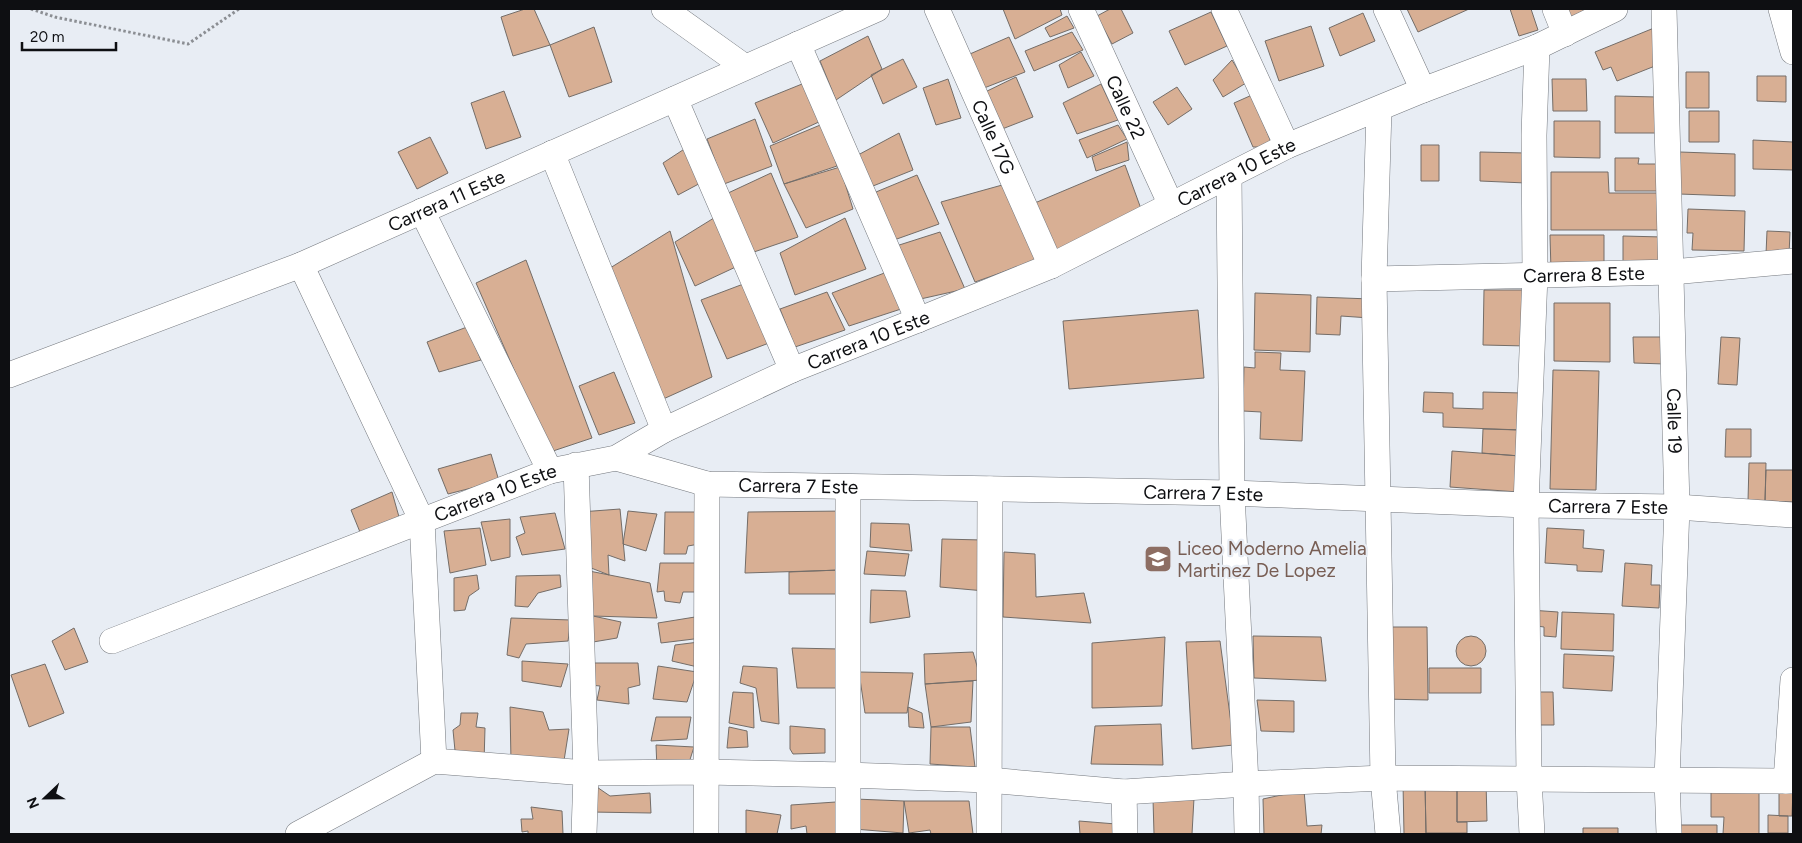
<svg xmlns="http://www.w3.org/2000/svg" width="1802" height="843" font-family="Figtree,sans-serif">
	<style>
		.building { fill: #d8af94; stroke: #746d68 }
		.lines { fill: none; stroke-linecap: round; stroke-linejoin: round }
		.street-casing { stroke: #74787e; stroke-width: 26 }
		.path { stroke: #8b8e93; stroke-width: 3; stroke-dasharray: 2.5 2.5; stroke-linecap: butt }
		.street { stroke: #fff; stroke-width: 25 }
		.labels { text-anchor: middle; stroke-width: 4.5; stroke-linejoin: round; paint-order: stroke }
		.street-label { font-size: 19px; fill: #0e0f12; stroke: #e8edf4 }
		.education-label { font-size: 19px; fill: #785e54; stroke: #e8edf4; text-anchor: start }
	</style>
	<rect width="100%" height="100%" fill="#e8edf4"/>
	<!-- building -->
	<path class="building" d="M525,9H534L550,45L513,56L501,17Z
		M1003,9H1060L1062,15L1015,39Z
		M1110,9H1121L1133,33L1112,44L1097,16Z
		M1407,9H1469L1418,32Z
		M1510,9H1531L1538,30L1519,36Z
		M1559,9H1594L1565,22Z
		M1211,12L1227,46L1185,65L1169,31Z
		M1363,13L1375,41L1340,56L1329,28Z
		M1067,16L1074,28L1050,37L1045,28Z
		M1311,26L1324,66L1279,81L1265,41Z
		M594,27L612,82L569,97L550,45Z
		M1654,28L1655,66L1617,81L1611,67L1603,70L1595,52Z
		M1072,32L1083,50L1034,71L1025,51Z
		M868,36L882,69L836,100L820,61Z
		M1009,37L1025,72L979,90L963,57Z
		M1081,52L1094,76L1068,88L1059,65Z
		M903,59L917,87L883,104L871,75Z
		M1232,60L1246,83L1223,97L1213,80Z
		M1686,72H1709V108H1686Z
		M1757,76H1786V102L1757,101Z
		M1016,77L1033,117L997,131L981,94Z
		M948,79L961,118L936,125L923,88Z
		M1552,79H1586L1587,111H1553Z
		M807,82L821,121L773,143L755,103Z
		M1101,84L1118,120L1077,134L1063,103Z
		M1177,87L1192,109L1168,125L1153,102Z
		M504,91L521,137L486,149L471,103Z
		M1252,95L1273,147H1253L1234,103Z
		M1615,96L1657,97V133H1615Z
		M1689,111H1719V142H1689Z
		M755,119L772,166L724,184L707,139Z
		M1554,121H1600V158L1554,157Z
		M825,123L837,166L784,184L770,146Z
		M1118,125L1127,139L1087,158L1079,140Z
		M899,133L913,170L873,186L858,155Z
		M430,137L448,173L417,189L398,152Z
		M1753,140L1793,142V170L1753,169Z
		M1127,142L1129,160L1096,171L1092,157Z
		M692,144L708,179L678,195L663,163Z
		M1421,145H1439V181H1421Z
		M1480,152L1526,153V183L1480,181Z
		M1680,152L1735,154V196L1679,194Z
		M1615,158H1639L1638,164H1662L1663,191H1615Z
		M1125,165L1144,217L1054,256L1030,205Z
		M840,167L853,209L806,228L784,184Z
		M1551,172H1608L1609,193H1665L1664,230H1551Z
		M771,173L798,237L751,253L726,194Z
		M917,175L939,224L894,240L876,192Z
		M1013,182L1040,259L975,282L941,202Z
		M1688,209L1745,211L1744,251L1692,250L1693,233H1687Z
		M722,213L740,265L695,286L675,242Z
		M845,218L866,269L795,295L780,253Z
		M670,231L712,377L661,400L602,273Z
		M1767,231L1790,232L1789,255L1766,254Z
		M940,232L965,289L916,300L893,247Z
		M1550,235H1604V271H1551Z
		M1623,236L1663,237L1662,268L1623,267Z
		M526,260L592,438L550,452L476,283Z
		M887,272L901,309L849,326L832,293Z
		M746,283L769,343L727,359L701,300Z
		M1484,290H1528L1527,346L1483,345Z
		M827,292L845,330L795,347L780,309Z
		M1255,293L1311,295L1310,352L1254,350Z
		M1317,297L1371,299L1370,318L1341,316L1340,335L1316,334Z
		M1554,303H1610V362L1554,361Z
		M1198,310L1204,378L1069,389L1063,321Z
		M467,327L481,360L439,372L427,342Z
		M1633,337H1665V364L1634,363Z
		M1721,337L1740,338L1737,385L1718,384Z
		M1255,352L1281,353L1280,370L1305,371L1302,441L1260,439L1261,412L1243,411L1244,367L1255,368Z
		M1553,370L1599,371L1596,490L1550,489Z
		M614,372L635,423L599,435L579,386Z
		M1424,392L1453,393V408L1483,409V392L1522,393L1521,430L1443,427V413L1423,412Z
		M1483,429L1521,430L1520,456L1482,453Z
		M1726,429H1751V457H1725Z
		M1452,451L1520,456L1518,492L1450,487Z
		M491,454L499,481L448,494L438,469Z
		M1749,463H1766L1765,501H1748Z
		M1766,470H1793V502L1765,501Z
		M392,492L401,524L362,537L351,510Z
		M620,509L625,561L608,555L609,575L581,564L580,512Z
		M628,511L657,514L646,551L623,544Z
		M847,511L843,570L745,573L748,512Z
		M665,512H698L699,544L688,546L686,554H664Z
		M555,513L565,549L522,555L516,537L525,533L520,517Z
		M510,519V557L491,561L481,522Z
		M871,523L909,524L912,551L870,547Z
		M480,528L486,565L450,573L444,531Z
		M1547,528L1584,530L1583,548L1604,550L1602,572L1577,571V565L1545,563Z
		M942,539L982,540L985,591L940,587Z
		M867,551L909,554L905,576L864,574Z
		M1004,552L1035,554L1036,597L1084,593L1091,623L1003,617Z
		M660,563H697L702,592H683L680,603L665,601L664,591L657,592Z
		M1625,563L1652,565L1651,585H1660L1659,608L1622,606Z
		M579,569L650,583L657,618L593,616Z
		M838,570L839,594H789V572Z
		M477,575L479,589L469,596L465,610L454,611V578Z
		M560,575L561,587L538,593L528,607L515,606L516,576Z
		M871,590L906,591L910,617L870,623Z
		M1530,610L1558,612L1556,637L1544,636V627L1529,625Z
		M1562,612L1614,614L1613,651L1561,649Z
		M593,616L621,622L617,638L587,643Z
		M695,617L702,638L661,643L658,623Z
		M511,618L571,620L568,641L526,644L519,658L507,655Z
		M1384,627H1427L1428,700L1384,699Z
		M74,628L88,662L65,670L52,641Z
		M1456 651a15 15 0 1 1 30 0a15 15 0 1 1-30 0Z
		M1253,636L1321,637L1326,681L1254,678Z
		M1165,637L1162,706L1092,708V643Z
		M1220,641L1234,745L1192,749L1186,642Z
		M699,642L702,668L672,661L675,645Z
		M792,648L840,649L836,688H797Z
		M973,652L981,680L925,684L924,654Z
		M1564,654L1614,656L1612,691L1563,688Z
		M522,661L568,664L561,687L522,681Z
		M594,663H638L640,685L628,688L629,704L597,700L600,686L590,685Z
		M45,664L64,713L29,727L11,675Z
		M658,666L697,672L687,702L653,699Z
		M743,666L777,668L779,724L761,721L756,688L740,683Z
		M1429,668H1481V693H1429Z
		M859,672L913,673L907,713H865Z
		M973,681L971,722L931,727L925,684Z
		M733,692L753,693L754,728L729,723Z
		M1536,692H1553L1554,725H1537Z
		M1257,700L1294,701V732L1261,731Z
		M510,707L543,712L549,730L569,729L563,767L511,762Z
		M908,707L922,713L924,728L909,727Z
		M461,713H478L476,727L485,728L484,763L456,761L453,730L460,725Z
		M656,717H691L687,739L651,741Z
		M1161,724L1163,765L1091,764L1095,726Z
		M790,726L825,729V753L793,754L790,749Z
		M729,727L747,731L748,747L727,748Z
		M931,727H970L975,767L930,764Z
		M656,745L694,747L687,769H657Z
		M1486,781L1487,821L1457,822V782Z
		M1457,782V822H1467V833H1426L1425,783Z
		M591,783L610,796L650,793L651,813L591,812Z
		M1403,783H1425L1426,834H1404Z
		M1779,789H1793L1792,816H1779Z
		M1304,790L1307,826L1322,825L1321,834H1264L1263,799Z
		M1711,790H1759V834H1723L1724,817H1711Z
		M1194,798L1192,834H1154L1153,799Z
		M855,799L904,801L903,833L854,829Z
		M904,801H969L973,834H931L930,830L909,833Z
		M836,802L839,834H807L806,826L791,829V805Z
		M531,807L562,811L563,834H528V831L522,832L521,819H533Z
		M746,810L781,815L777,834H746Z
		M1768,815L1788,816V833H1768Z
		M1079,821L1116,824V834H1080Z
		M1671,825H1717V834H1671Z
		M1583,828H1618V834H1583Z"/>
	<g class="lines">
		<defs>
			<g id="street">
				<path d="M664,9L745,67"/>
				<path id="s1" d="M937,9L1051,266"/>
				<path id="s2" d="M1081,9L1171,205"/>
				<path d="M1224,9L1287,146"/>
				<path d="M1386,9L1423,90"/>
				<path d="M1555,9L1565,34"/>
				<path id="s3" d="M1664,9L1677,507L1667,780L1669,834"/>
				<path d="M1781,9L1793,52"/>
				<path d="M798,44L918,320"/>
				<path d="M675,99L792,370"/>
				<path d="M1379,109L1374,279L1383,778L1388,834"/>
				<path d="M552,153L664,430"/>
				<path d="M1229,176L1232,493L1246,784L1247,834"/>
				<path d="M422,211L550,471"/>
				<path d="M301,265L422,521L434,761"/>
				<path id="s4" d="M1374,279L1672,272L1793,261"/>
				<path id="s5" d="M9,375L301,265L877,9"/>
				<path id="s6" d="M616,458L707,484L1232,493L1526,505L1677,507L1793,515"/>
				<path d="M576,465L586,773L584,834"/>
				<path id="s7" d="M112,641L550,471L616,458L664,430L792,370L918,320L1051,266L1287,146L1423,90L1537,47L1615,9"/>
				<path d="M1786,781L1793,680"/>
				<path d="M1124,792L1125,834"/>
				<path d="M298,834L434,761L586,773L706,772L847,775L988,780L1124,792L1246,784L1383,778L1793,781"/>
				<path d="M706,834L707,484"/>
				<path d="M848,834V487"/>
				<path d="M989,834L990,489"/>
				<path d="M1532,834L1529,779L1526,505L1535,275L1534,135L1537,47"/>
			</g>
		</defs>
		<!-- street casing -->
		<use href="#street" class="street-casing"/>
		<!-- path -->
		<path class="path" d="M31,9L55,17L188,44L239,9"/>
		<!-- street -->
		<use href="#street" class="street"/>
	</g>
	<!-- icons -->
	<defs>
		<symbol id="school-square" viewBox="-11 -11 22 22"><rect x="-9" y="-9" width="18" height="18" rx="4" fill="#8d6e63" stroke="#e8edf4"/><path d="M0-5L7-2L0 1L-7-2ZM-4 1L0 2.5L4 1V4Q0 6-4 4Z" fill="#fff"/></symbol>
	</defs>
	<g fill-rule="evenodd">
		<use href="#school-square" x="1142" y="543" width="32" height="32"/>
	</g>
	<g class="labels">
		<!-- street labels -->
		<g class="street-label">
			<text dy="7" stroke="none"><textPath href="#s2" startOffset="108">Calle 22</textPath></text>
			<text dy="7" stroke="none"><textPath href="#s1" startOffset="140">Calle 17G</textPath></text>
			<text dy="7" stroke="none"><textPath href="#s7" startOffset="1221">Carrera 10 Este</textPath></text>
			<text dy="7" stroke="none"><textPath href="#s5" startOffset="471">Carrera 11 Este</textPath></text>
			<text dy="7" stroke="none"><textPath href="#s4" startOffset="210">Carrera 8 Este</textPath></text>
			<text dy="7" stroke="none"><textPath href="#s7" startOffset="816">Carrera 10 Este</textPath></text>
			<text dy="7" stroke="none"><textPath href="#s3" startOffset="412">Calle 19</textPath></text>
			<text dy="7" stroke="none"><textPath href="#s6" startOffset="186">Carrera 7 Este</textPath></text>
			<text dy="7" stroke="none"><textPath href="#s7" startOffset="411">Carrera 10 Este</textPath></text>
			<text dy="7" stroke="none"><textPath href="#s6" startOffset="591">Carrera 7 Este</textPath></text>
			<text dy="7" stroke="none"><textPath href="#s6" startOffset="996">Carrera 7 Este</textPath></text>
		</g>
		<!-- education labels -->
		<g class="education-label">
			<text x="1177" y="555">Liceo Moderno Amelia<tspan x="1177" dy="22">Martinez De Lopez</tspan></text>
		</g>
	</g>
	<!-- border -->
	<rect width="1802" height="843" fill="none" stroke="#0e0f12" stroke-width="20"/>
	<!-- north arrow -->
	<g transform="translate(45 798) rotate(248)" stroke="#e8edf4" stroke-width="4" paint-order="stroke">
	<path d="M0-4L9 19L0 12L-9 19Z" fill="#0e0f12"/>
	<text y="-8" font-size="14" font-weight="bold" text-anchor="middle" fill="#0e0f12">N</text>
	</g>
	<!-- scale -->
	<path d="M22 42v8h94v-8" fill="none" stroke="#0e0f12" stroke-width="2.5"/>
	<text x="30" y="42" font-size="15" fill="#0e0f12" stroke="#e8edf4" stroke-width="4" paint-order="stroke">20 m</text>
</svg>
